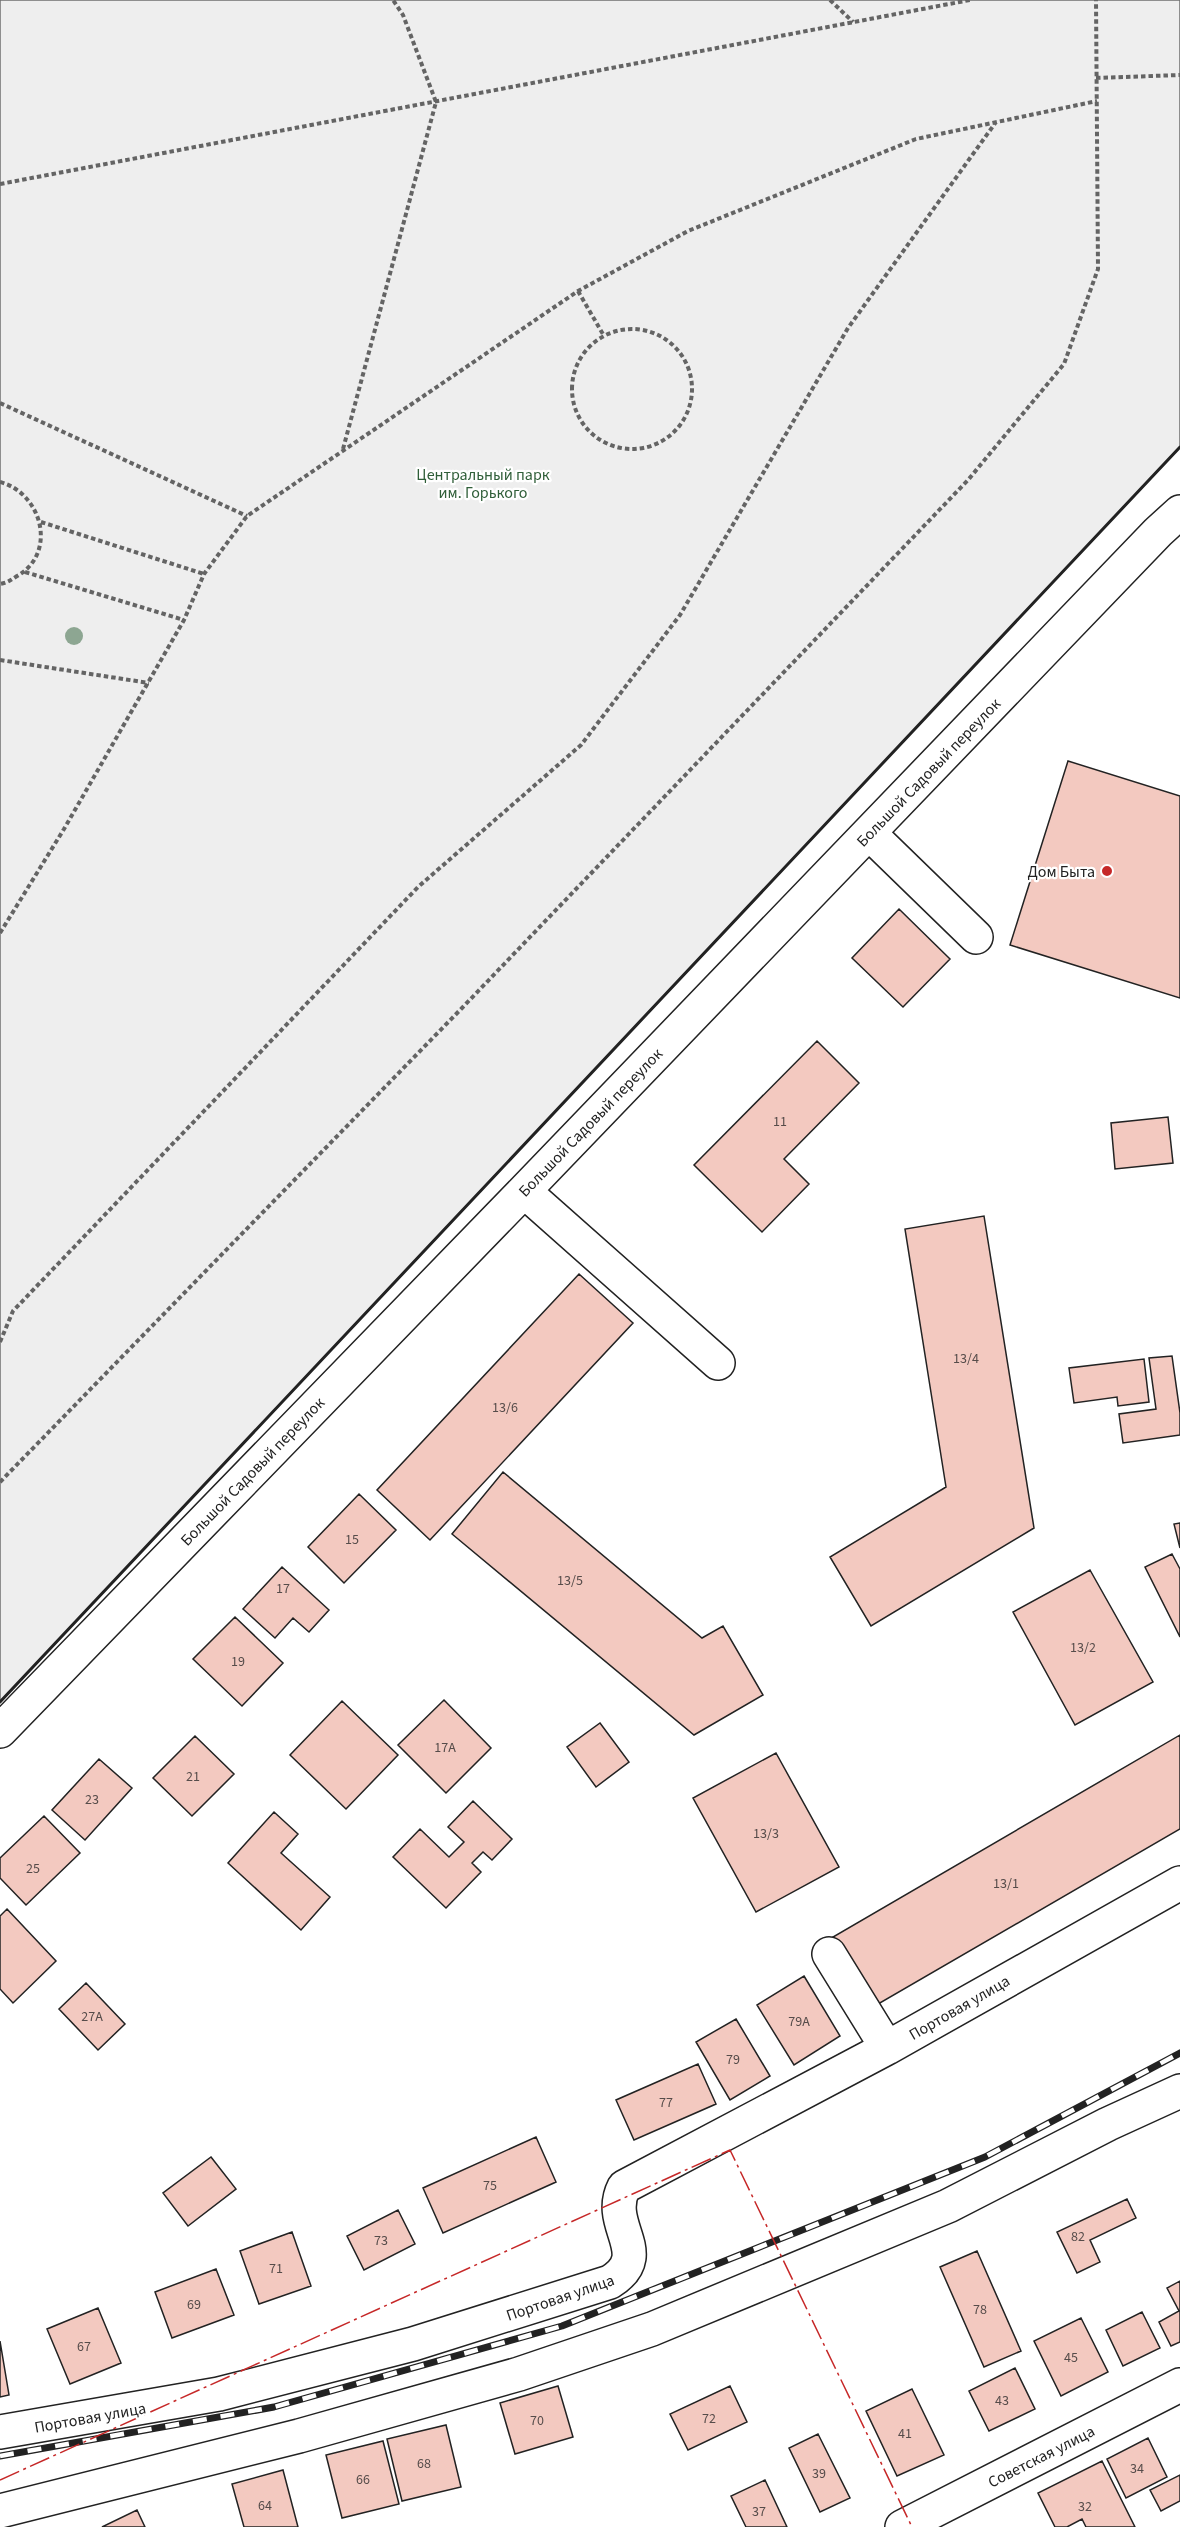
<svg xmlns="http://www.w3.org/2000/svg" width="1180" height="2527" font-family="'Source Sans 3',sans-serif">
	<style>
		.green { fill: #eee; stroke: #6f6f6f; stroke-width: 1.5 }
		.building { fill: #f3c9c0; stroke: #222; stroke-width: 1.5 }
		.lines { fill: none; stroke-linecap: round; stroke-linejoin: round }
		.minor-casing { stroke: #222; stroke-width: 36 }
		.path { stroke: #646464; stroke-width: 4; stroke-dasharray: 4.5 3; stroke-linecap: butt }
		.minor { stroke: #fff; stroke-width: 33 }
		.rail-casing { stroke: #222; stroke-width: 7 }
		.rail { stroke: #fff; stroke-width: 4.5; stroke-dasharray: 14; stroke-linecap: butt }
		.wall { stroke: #222; stroke-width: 3 }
		.power { stroke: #c62828; stroke-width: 1.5; stroke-dasharray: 21 4.5 3 4.5; stroke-linecap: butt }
		.tree { fill: #8da692 }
		.poi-dot { fill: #c62828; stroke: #fff; stroke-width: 2 }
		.labels { text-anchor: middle; stroke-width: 4.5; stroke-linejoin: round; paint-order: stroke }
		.number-label { font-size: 14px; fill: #564c4a }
		.park-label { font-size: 16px; fill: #2f5e38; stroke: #fff }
		.street-label { font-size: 16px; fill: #222; stroke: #fff }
		.poi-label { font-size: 16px; fill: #222; stroke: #fff; text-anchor: end }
	</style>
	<rect width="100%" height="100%" fill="#fff"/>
	<!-- green -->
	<path class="green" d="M0,0H1180V447L0,1702Z"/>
	<!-- building -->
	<path class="building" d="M1068,761L1180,796V998L1010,945Z
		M899,909L950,959L903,1007L852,958Z
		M817,1041L859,1083L784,1159L809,1184L762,1232L694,1165Z
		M1168,1117L1173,1163L1115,1169L1111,1123Z
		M984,1216L1034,1528L871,1626L830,1557L946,1487L905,1229Z
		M579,1274L633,1323L430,1540L377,1490Z
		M1172,1356L1180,1413V1435L1123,1443L1119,1414L1156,1409L1149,1358Z
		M1144,1359L1149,1402L1118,1406L1117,1397L1074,1403L1069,1368Z
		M503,1472L702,1638L723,1626L763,1695L694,1735L452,1534Z
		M359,1494L396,1530L344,1583L308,1547Z
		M1180,1523V1548L1174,1524Z
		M1172,1554L1180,1569V1637L1145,1567Z
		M282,1567L329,1610L309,1632L293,1618L275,1638L243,1609Z
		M1090,1570L1153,1682L1075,1725L1013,1612Z
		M235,1617L283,1663L242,1706L193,1659Z
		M444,1700L491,1748L446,1793L398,1745Z
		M342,1701L398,1755L346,1809L290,1755Z
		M600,1723L629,1762L596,1787L567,1747Z
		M1180,1735V1829L873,2007L833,1937Z
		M195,1736L234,1774L192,1816L153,1778Z
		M776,1753L839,1867L756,1912L693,1798Z
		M99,1759L132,1788L85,1840L52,1810Z
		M473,1801L512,1839L492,1860L483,1852L472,1863L481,1872L446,1908L393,1857L420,1829L449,1857L464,1842L448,1827Z
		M274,1812L298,1834L281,1853L330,1897L301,1930L228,1863Z
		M44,1816L80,1853L26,1905L0,1878V1858Z
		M7,1909L56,1961L13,2003L0,1989V1916Z
		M804,1976L840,2036L794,2065L757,2005Z
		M86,1983L125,2024L98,2050L59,2009Z
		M736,2019L770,2076L730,2100L696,2042Z
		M698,2064L716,2104L634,2140L616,2100Z
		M536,2137L556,2182L443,2233L423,2188Z
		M211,2157L236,2189L188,2226L163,2193Z
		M1127,2199L1136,2218L1090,2240L1100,2262L1077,2273L1057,2232Z
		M398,2210L415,2244L364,2270L347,2236Z
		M292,2232L311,2286L259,2304L240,2251Z
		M977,2251L1021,2351L984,2367L940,2267Z
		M216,2269L234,2315L172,2338L155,2292Z
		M1180,2281V2342L1171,2346L1159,2322L1179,2311L1167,2288Z
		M98,2308L121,2363L70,2384L47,2329Z
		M1142,2312L1160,2348L1123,2366L1106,2330Z
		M1081,2318L1108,2372L1061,2396L1034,2341Z
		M0,2341L9,2395L0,2397Z
		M1015,2368L1035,2409L989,2431L969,2391Z
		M558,2386L573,2437L515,2454L500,2403Z
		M730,2386L747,2422L688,2450L670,2414Z
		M912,2389L944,2455L897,2476L866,2411Z
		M446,2425L461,2487L402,2501L387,2439Z
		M818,2434L850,2498L820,2512L789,2448Z
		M1148,2438L1167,2477L1126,2498L1107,2459Z
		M383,2441L399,2504L342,2518L326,2455Z
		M1102,2461L1135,2527H1086L1082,2519L1067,2527H1055L1038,2493Z
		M283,2470L298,2527H244L232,2484Z
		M1180,2475V2501L1161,2511L1150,2490Z
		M765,2480L787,2527H746L731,2496Z
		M137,2510L145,2527H102Z"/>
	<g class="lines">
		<defs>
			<path id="minor" d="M869,833L976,937
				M524,1191L718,1363
				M0,1731L524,1191L1158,532L1180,512
				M829,1954L887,2048
				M0,2432L219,2394L413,2344L610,2282C655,2254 604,2226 624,2187L887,2048L1180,1883
				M0,2511L299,2436L519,2374L652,2329L948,2206L1108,2124L1180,2091
				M902,2527L1180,2385"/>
		</defs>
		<!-- minor casing -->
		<use href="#minor" class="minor-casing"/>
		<!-- path -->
		<path class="path" d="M830,0L853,22
			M1096,78L1180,75
			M0,184L970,0
			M578,291L604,336
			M572 389a60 60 0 1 1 120 0a60 60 0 1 1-120 0Z
			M0,403L247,516
			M343,449L436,102L403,15L393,0
			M0,482C42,493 58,553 17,576C11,580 7,583 0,584
			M41,522L204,574
			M25,572L184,620
			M0,660L149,683
			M0,933L64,829L184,620L204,574L247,516L578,291L688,231L916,139L1097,101
			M0,1342L13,1311L418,887L581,745L680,615L848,328L996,122
			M0,1482L462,1008L968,480L1064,364L1098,269L1096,0"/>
		<!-- minor -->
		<use href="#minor" class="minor"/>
		<defs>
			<path id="rail" d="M0,2456L274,2407L562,2326L985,2157L1180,2053"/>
		</defs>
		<!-- rail casing -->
		<use href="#rail" class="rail-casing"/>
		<!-- rail -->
		<use href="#rail" class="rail"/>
		<!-- wall -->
		<path class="wall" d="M0,1702L1180,447"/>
		<!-- power -->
		<path class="power" d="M0,2480L730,2150L912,2527"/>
	</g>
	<!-- trees -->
	<circle class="tree" cx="74" cy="636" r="9"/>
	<!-- markers -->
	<circle class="poi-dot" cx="1107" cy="871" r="6"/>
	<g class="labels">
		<!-- number labels -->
		<g class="number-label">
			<text x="780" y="1126">11</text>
			<text x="966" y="1363">13/4</text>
			<text x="505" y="1412">13/6</text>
			<text x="352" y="1544">15</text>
			<text x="570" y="1585">13/5</text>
			<text x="283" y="1593">17</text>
			<text x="1083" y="1652">13/2</text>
			<text x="238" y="1666">19</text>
			<text x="445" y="1752">17А</text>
			<text x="193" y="1781">21</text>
			<text x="92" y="1804">23</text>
			<text x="766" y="1838">13/3</text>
			<text x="33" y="1873">25</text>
			<text x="1006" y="1888">13/1</text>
			<text x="92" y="2021">27А</text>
			<text x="799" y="2026">79А</text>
			<text x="733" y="2064">79</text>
			<text x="666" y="2107">77</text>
			<text x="490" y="2190">75</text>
			<text x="1078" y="2241">82</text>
			<text x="381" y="2245">73</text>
			<text x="276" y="2273">71</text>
			<text x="194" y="2309">69</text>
			<text x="980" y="2314">78</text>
			<text x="84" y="2351">67</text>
			<text x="1071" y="2362">45</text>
			<text x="1002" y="2405">43</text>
			<text x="709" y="2423">72</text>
			<text x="537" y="2425">70</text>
			<text x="905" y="2438">41</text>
			<text x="424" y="2468">68</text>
			<text x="1137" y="2473">34</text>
			<text x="819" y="2478">39</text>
			<text x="363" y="2484">66</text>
			<text x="265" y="2510">64</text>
			<text x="1085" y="2511">32</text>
			<text x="759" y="2516">37</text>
		</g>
		<!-- park labels -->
		<g class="park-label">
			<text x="483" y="480">Центральный парк<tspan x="483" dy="18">им. Горького</tspan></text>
		</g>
		<!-- street labels -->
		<g class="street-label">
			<text transform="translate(928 772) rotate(-46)" y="6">Большой Садовый переулок</text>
			<text transform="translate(590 1122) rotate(-46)" y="6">Большой Садовый переулок</text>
			<text transform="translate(252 1471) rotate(-46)" y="6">Большой Садовый переулок</text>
			<text transform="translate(959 2007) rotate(-30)" y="6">Портовая улица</text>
			<text transform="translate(560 2297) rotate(-19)" y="6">Портовая улица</text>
			<text transform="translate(90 2417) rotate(-10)" y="6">Портовая улица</text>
			<text transform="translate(1041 2456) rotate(-27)" y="6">Советская улица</text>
		</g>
		<!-- poi labels -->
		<g class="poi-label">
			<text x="1095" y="877">Дом Быта</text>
		</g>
	</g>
</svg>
